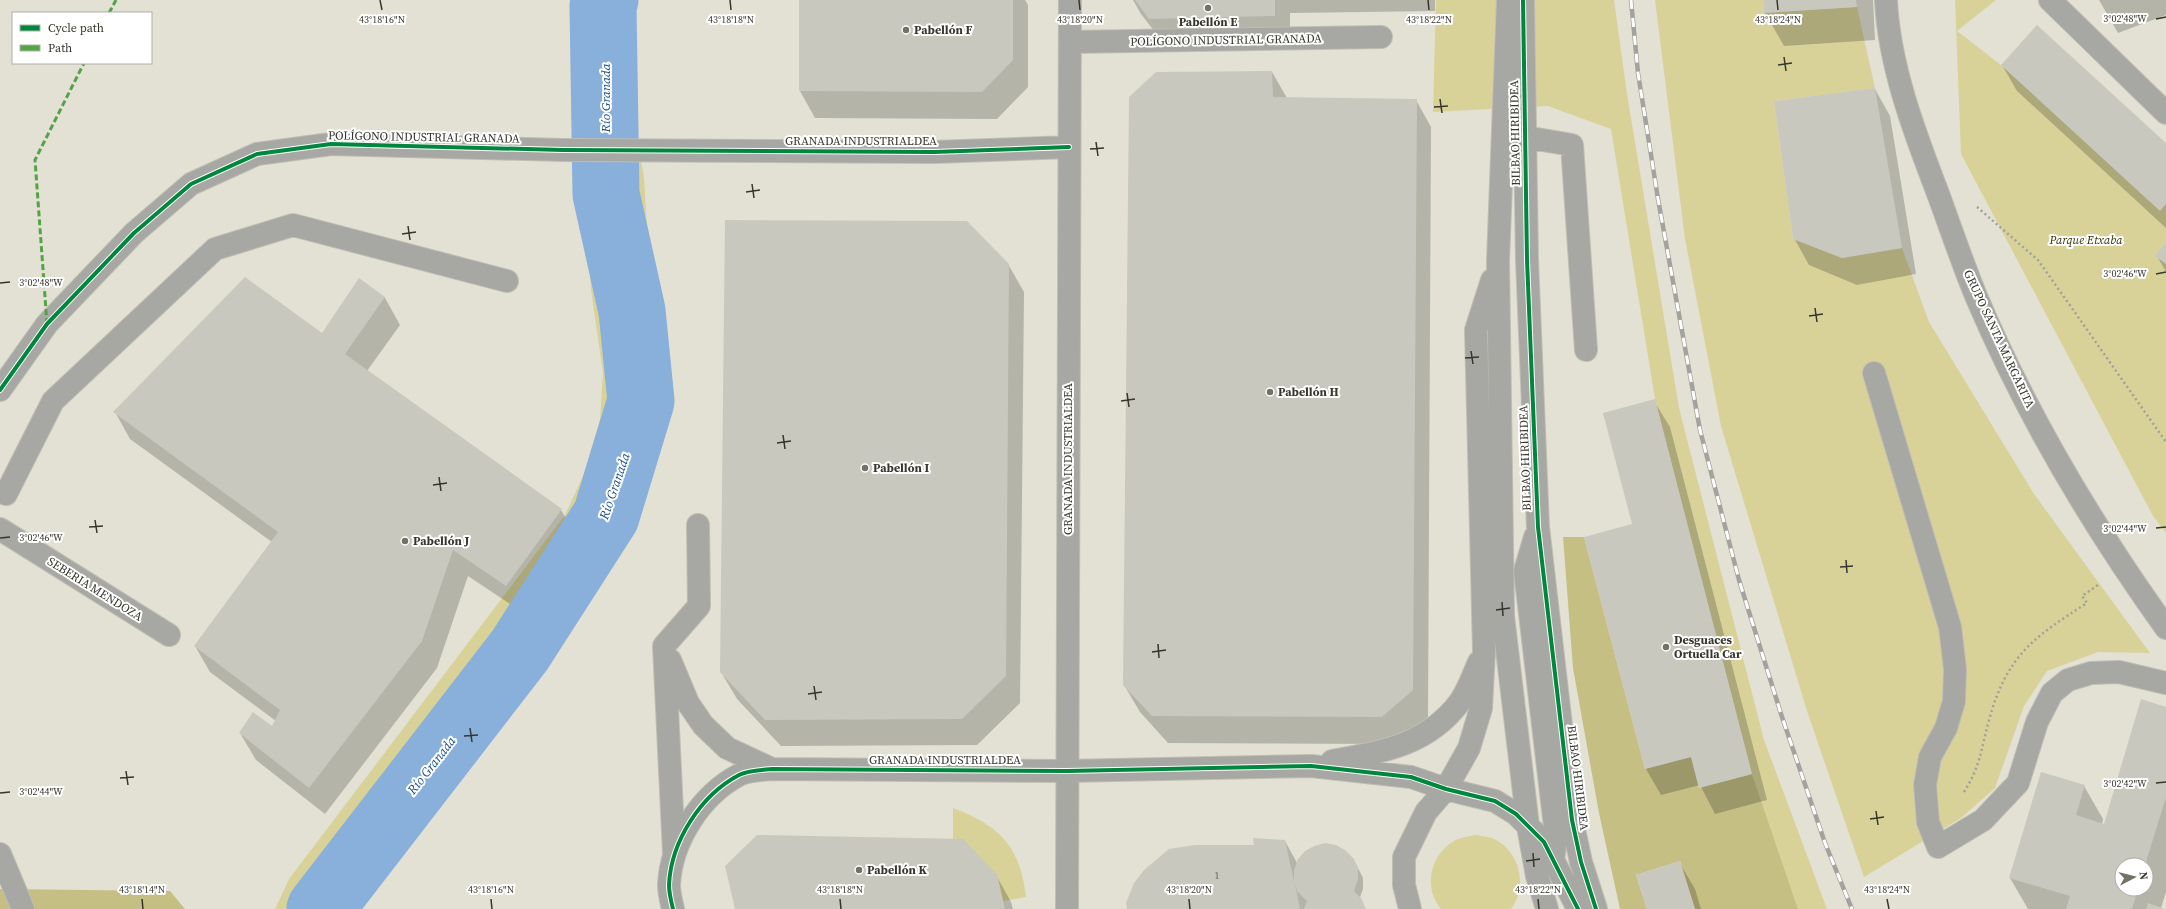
<svg xmlns="http://www.w3.org/2000/svg" width="2166" height="909" font-family="'Source Serif 4',serif">
	<style>
		.green { fill: #d8d299 }
		.forest { fill: #c5bf84 }
		.shadow { fill: #0003; fill-rule: evenodd }
		.lines { fill: none; stroke-linecap: round; stroke-linejoin: round }
		.river { stroke: #89afdb; stroke-width: 67 }
		.building { fill: #c9c8be }
		.minor-casing { stroke: #bfbeb3; stroke-width: 24 }
		.path { stroke: #a1a09a; stroke-width: 2.5; stroke-dasharray: 2 3; stroke-linecap: butt }
		.minor { stroke: #a7a7a3; stroke-width: 22 }
		.rail-casing { stroke: #a3a29c; stroke-width: 4.5 }
		.rail { stroke: #fff; stroke-width: 3; stroke-dasharray: 9; stroke-linecap: butt }
		.quiet { stroke: #53a543; stroke-width: 3; stroke-dasharray: 6 3; stroke-linecap: butt }
		.cycleway-casing { stroke: #fff; stroke-width: 6 }
		.cycleway { stroke: #00873e; stroke-width: 4 }
		.ticks { fill: none; stroke: #37362d; stroke-width: 1.5 }
		.poi-dot { fill: #737267; stroke: #fff; stroke-width: 1.5 }
		.labels { text-anchor: middle; stroke-width: 4; stroke-linejoin: round; paint-order: stroke }
		.number-label { font-size: 10px; fill: #5d5c53 }
		.poi-label { font-size: 12px; font-weight: bold; fill: #37362d; stroke: #fff; text-anchor: start }
		.street-label { font-size: 12px; fill: #37362d; stroke: #fff }
		.park-label { font-size: 12px; font-style: italic; fill: #373308; stroke: #fff }
		.water-label { font-size: 13px; font-style: italic; fill: #184f8e; stroke: #fff }
		.ticks-label { font-size: 10px; text-anchor: middle; fill: #37362d; stroke: #fff; stroke-width: 4; stroke-linejoin: round; paint-order: stroke }
	</style>
	<rect width="100%" height="100%" fill="#e2e1d4"/>
	<!-- green -->
	<path class="green" d="M587,0H627L619,36L644,177L651,300L667,390L636,515L577,612L349,896L343,909H275L289,879L565,515L584,474L600,420L603,373L591,290L580,112L578,44Z
		M1436,0H1614L1627,94L1679,408L1764,740L1827,909H1798L1752,774L1655,399L1611,129L1548,106L1433,112Z
		M1655,0H1763L1764,13L1857,7L1875,88L1774,101L1793,239L1842,258L1902,248L1929,322L2034,494L2150,653L2098,652L2047,671L2024,706L1995,788L1961,818L1864,877L1807,711L1721,426L1685,239Z
		M1955,0H1996L1957,31L2001,65L2160,210L2166,204V242L2156,256L2166,264V533L2153,516L1961,154Z
		M953,808C1000,826 1020,846 1026,897L1003,901L953,839Z
		M1476,835C1481,836 1487,837 1492,838C1519,849 1529,886 1511,909H1441C1422,887 1431,851 1458,839C1463,837 1471,836 1476,835Z"/>
	<!-- forest -->
	<path class="forest" d="M1563,537H1584L1645,769L1691,757L1699,788L1752,774L1798,909H1695L1680,861L1636,875L1647,909H1620L1599,813L1573,668Z
		M0,889L170,891L185,909H0Z"/>
	<!-- shadow -->
	<path class="shadow" d="M800,0H1025L1028,5V87L997,119L815,118L800,91Z
		M1133,0H1435V11L1290,13V42L1165,45L1141,14Z
		M1764,0H1873L1875,40L1784,46L1765,13Z
		M2099,0H2166V15L2118,33Z
		M2002,65L2166,145V228L2017,91Z
		M1272,72L1287,98L1416,100L1431,127L1428,717L1397,744L1168,743L1140,712L1124,685Z
		M1875,89L1890,116L1916,274L1857,285L1809,265L1794,238Z
		M2166,244V272L2157,256Z
		M1008,264L1024,292L1020,703L977,745L781,746L737,699L721,672Z
		M359,279L385,298L400,325L367,371L561,510L577,537L522,612L468,576L437,668L325,814L256,760L240,733L272,727L276,721L210,672L195,646L272,542L130,439L115,412L322,335Z
		M1654,401L1670,427L1767,800L1715,814L1700,785L1661,795L1646,769Z
		M2166,708V892L2161,908L2163,909H2028L2010,878L2084,786L2103,819L2102,824L2105,825ZM2122,865H2146V889H2122Z
		M1285,841L1297,863L1353,858L1363,878V889L1359,900L1366,909H1128L1255,846Z
		M1679,862L1695,889L1701,909H1648Z
		M996,875L1011,902L1013,909H736Z"/>
	<g class="lines">
		<!-- river -->
		<path class="river" d="M320,909L520,650L606,516L641,401L632,311L606,194L603,6L605,0"/>
	</g>
	<!-- building -->
	<path class="building" d="M799,0H1013V60L982,92L799,91Z
		M1135,0H1275V16L1149,19Z
		M1763,0H1856L1857,7L1764,13Z
		M2037,25L2166,143V204L2160,211L2001,65Z
		M1272,71L1273,97L1417,99L1413,690L1382,717L1152,716L1123,685L1129,97L1156,72Z
		M1875,88L1902,248L1842,258L1793,239L1774,101Z
		M725,220L967,221L1009,264L1006,676L962,719L765,720L720,672Z
		M2166,242V264L2155,256Z
		M245,277L322,333L359,278L385,297L345,354L562,509L506,586L453,550L422,641L309,788L239,733L253,712L272,726L280,710L194,646L278,532L113,412Z
		M1655,399L1752,774L1699,788L1691,757L1645,769L1584,537L1632,524L1603,413Z
		M2141,699L2166,707V797L2145,865H2122V889H2138L2132,909H2066L2070,896L2009,878L2041,772L2085,785L2076,815L2104,824Z
		M757,835L963,839L997,874L1005,909H735L725,866Z
		M1253,838L1285,840L1294,881V870L1298,859L1305,851L1314,846L1325,843L1336,845L1345,850L1353,858L1358,868V879L1354,891L1361,898L1366,909H1304L1307,901L1297,891L1295,884L1300,909H1127L1126,903L1134,883L1144,870L1169,849L1195,845H1254Z
		M1680,861L1695,909H1647L1636,875Z
		M2148,903L2165,909H2146Z"/>
	<g class="lines">
		<defs>
			<path id="minor" d="M1508,0L1498,261L1503,616L1528,826L1537,876L1547,909
				M1523,0L1527,260L1538,527L1572,820L1581,862L1596,909
				M1886,0C1889,65 1914,131 1937,191C1950,226 1962,262 1976,296C2026,414 2092,525 2166,628
				M2050,0L2166,113
				M1070,42L1381,37
				M1525,137L1572,145L1586,350
				M1874,373L1950,627L1955,669L1954,701L1946,728L1930,757L1925,785L1928,822L1938,847L1983,820L2018,783L2037,722L2052,693L2068,680L2091,673L2119,672L2166,683
				M0,390L47,324L134,233L191,184L257,154L331,144L563,150L934,152L1069,147
				M0,491L6,494L53,401L215,249L293,225L507,281
				M0,529L169,635
				M1535,537L1525,571L1556,835L1553,862
				M670,660L688,703L703,725L727,748L772,769
				M1332,761C1381,752 1426,746 1459,703C1468,691 1473,675 1479,662
				M674,853L664,646L699,606L698,525
				M0,854L23,909
				M673,909C671,901 669,892 669,885C671,841 701,795 739,775C748,770 763,770 772,769L1067,771L1311,766L1411,777L1446,789L1495,801L1516,814L1544,842L1578,909
				M1067,909L1070,0
				M1410,909L1404,885V857L1426,812L1446,789L1469,748L1481,708L1484,650L1476,330L1492,280"/>
		</defs>
		<!-- minor casing -->
		<use href="#minor" class="minor-casing"/>
		<!-- path -->
		<path class="path" d="M1977,207L2038,260L2166,442
			M1964,792C1981,765 1981,749 1989,720C2007,655 2034,637 2087,603L2082,596L2098,585"/>
		<!-- minor -->
		<use href="#minor" class="minor"/>
		<defs>
			<path id="rail" d="M1631,0L1638,73L1658,199L1700,430L1739,580L1782,717L1825,843L1852,909"/>
		</defs>
		<!-- rail casing -->
		<use href="#rail" class="rail-casing"/>
		<!-- rail -->
		<use href="#rail" class="rail"/>
		<!-- quiet -->
		<path class="quiet" d="M109,13L116,0
			M47,324L35,160L84,63"/>
		<defs>
			<path id="cycleway" d="M1523,0L1527,260L1538,527L1572,820L1581,862L1596,909
				M0,390L47,324L134,233L191,184L257,154L331,144L563,150L934,152L1069,147
				M673,909C671,901 669,892 669,885C671,841 701,795 739,775C748,770 763,770 772,769L1067,771L1311,766L1411,777L1446,789L1495,801L1516,814L1544,842L1578,909"/>
		</defs>
		<!-- cycleway casing -->
		<use href="#cycleway" class="cycleway-casing"/>
		<!-- cycleway -->
		<use href="#cycleway" class="cycleway"/>
	</g>
	<!-- ticks -->
	<path class="ticks" d="M380,0L382,10M730,0L731,10M1079,0L1080,10M1428,0L1429,10M1777,0L1778,10M2156,19L2166,17M1784,57L1786,71M1778,65L1792,63M1440,99L1442,113M1434,107L1448,106M1096,142L1098,156M1090,149L1104,148M752,184L754,198M746,192L760,190M408,226L410,240M402,234L416,232M2156,274L2166,272M0,283L10,282M1815,308L1817,322M1809,316L1823,314M1471,351L1473,364M1465,358L1479,357M1127,393L1129,407M1121,401L1135,399M783,435L785,449M777,443L791,441M439,477L441,491M433,485L447,483M95,520L97,533M89,527L103,526M2156,528L2166,527M0,538L10,537M1846,560L1847,573M1840,567L1853,566M1502,602L1503,616M1496,610L1510,608M1158,644L1159,658M1152,652L1166,650M814,686L816,700M808,694L822,692M470,728L472,742M464,736L478,735M126,771L128,785M120,778L134,777M2156,783L2166,782M0,793L10,792M1876,811L1878,825M1870,819L1884,817M1533,853L1534,867M1526,861L1540,859M142,899L143,909M491,899L492,909M840,899L841,909M1189,899L1190,909M1538,899L1539,909M1887,899L1889,909"/>
	<!-- markers -->
	<g class="poi-dot">
		<circle cx="1208" cy="8" r="4"/>
		<circle cx="906" cy="30" r="4"/>
		<circle cx="1270" cy="392" r="4"/>
		<circle cx="865" cy="468" r="4"/>
		<circle cx="405" cy="541" r="4"/>
		<circle cx="1666" cy="647" r="4"/>
		<circle cx="859" cy="870" r="4"/>
	</g>
	<g class="labels">
		<!-- number labels -->
		<g class="number-label">
			<text x="1217" y="879">1</text>
		</g>
		<!-- poi labels -->
		<g class="poi-label">
			<text x="1208" y="26" text-anchor="middle">Pabellón E</text>
			<text x="914" y="34">Pabellón F</text>
			<text x="1278" y="396">Pabellón H</text>
			<text x="873" y="472">Pabellón I</text>
			<text x="413" y="545">Pabellón J</text>
			<text x="1674" y="644">Desguaces<tspan x="1674" dy="14">Ortuella Car</tspan></text>
			<text x="867" y="874">Pabellón K</text>
		</g>
		<!-- street labels -->
		<g class="street-label">
			<text transform="translate(1226 40) rotate(-1)" y="4">POLÍGONO INDUSTRIAL GRANADA</text>
			<text transform="translate(1515 133) rotate(-91)" y="4">BILBAO HIRIBIDEA</text>
			<text transform="translate(424 137) rotate(1)" y="4">POLÍGONO INDUSTRIAL GRANADA</text>
			<text x="861" y="145">GRANADA INDUSTRIALDEA</text>
			<text transform="translate(1999 339) rotate(65)" y="4">GRUPO SANTA MARGARITA</text>
			<text transform="translate(1525 458) rotate(-92)" y="4">BILBAO HIRIBIDEA</text>
			<text transform="translate(1068 459) rotate(-90)" y="4">GRANADA INDUSTRIALDEA</text>
			<text transform="translate(95 589) rotate(32)" y="4">SEBERIA MENDOZA</text>
			<text x="945" y="764">GRANADA INDUSTRIALDEA</text>
			<text transform="translate(1578 778) rotate(83)" y="4">BILBAO HIRIBIDEA</text>
		</g>
		<!-- park labels -->
		<g class="park-label">
			<text x="2086" y="244">Parque Etxaba</text>
		</g>
		<!-- water labels -->
		<g class="water-label">
			<text transform="translate(605 98) rotate(-90)" y="5">Río Granada</text>
			<text transform="translate(614 486) rotate(-71)" y="5">Río Granada</text>
			<text transform="translate(431 765) rotate(-52)" y="5">Río Granada</text>
		</g>
	</g>
	<g class="ticks-label">
		<text x="2125" y="22">3°02'48"W</text>
		<text x="382" y="23">43°18'16"N</text>
		<text x="731" y="23">43°18'18"N</text>
		<text x="1080" y="23">43°18'20"N</text>
		<text x="1429" y="23">43°18'22"N</text>
		<text x="1778" y="23">43°18'24"N</text>
		<text x="2125" y="277">3°02'46"W</text>
		<text x="41" y="286">3°02'48"W</text>
		<text x="2125" y="532">3°02'44"W</text>
		<text x="41" y="541">3°02'46"W</text>
		<text x="2125" y="787">3°02'42"W</text>
		<text x="41" y="795">3°02'44"W</text>
		<text x="142" y="893">43°18'14"N</text>
		<text x="491" y="893">43°18'16"N</text>
		<text x="840" y="893">43°18'18"N</text>
		<text x="1189" y="893">43°18'20"N</text>
		<text x="1538" y="893">43°18'22"N</text>
		<text x="1887" y="893">43°18'24"N</text>
	</g>
	<!-- legend -->
	<rect x="12" y="12" width="140" height="52" fill="#ffffff" stroke="#afafab"/>
	<rect x="20" y="25" width="20" height="6" fill="#00873e" stroke="#afafab"/>
	<text x="48" y="32" font-size="12" fill="#37362d">Cycle path</text>
	<rect x="20" y="45" width="20" height="6" fill="#53a543" stroke="#afafab"/>
	<text x="48" y="52" font-size="12" fill="#37362d">Path</text>
	<!-- north arrow -->
	<g transform="translate(2134 877) rotate(83)"><circle r="19" fill="#ffffff" stroke="#afafab"/>
	<path d="M0-3L7 15L0 10L-7 15Z" fill="#737267"/>
	<text y="-6" font-size="11" font-weight="bold" text-anchor="middle" fill="#37362d">N</text>
	</g>
</svg>
